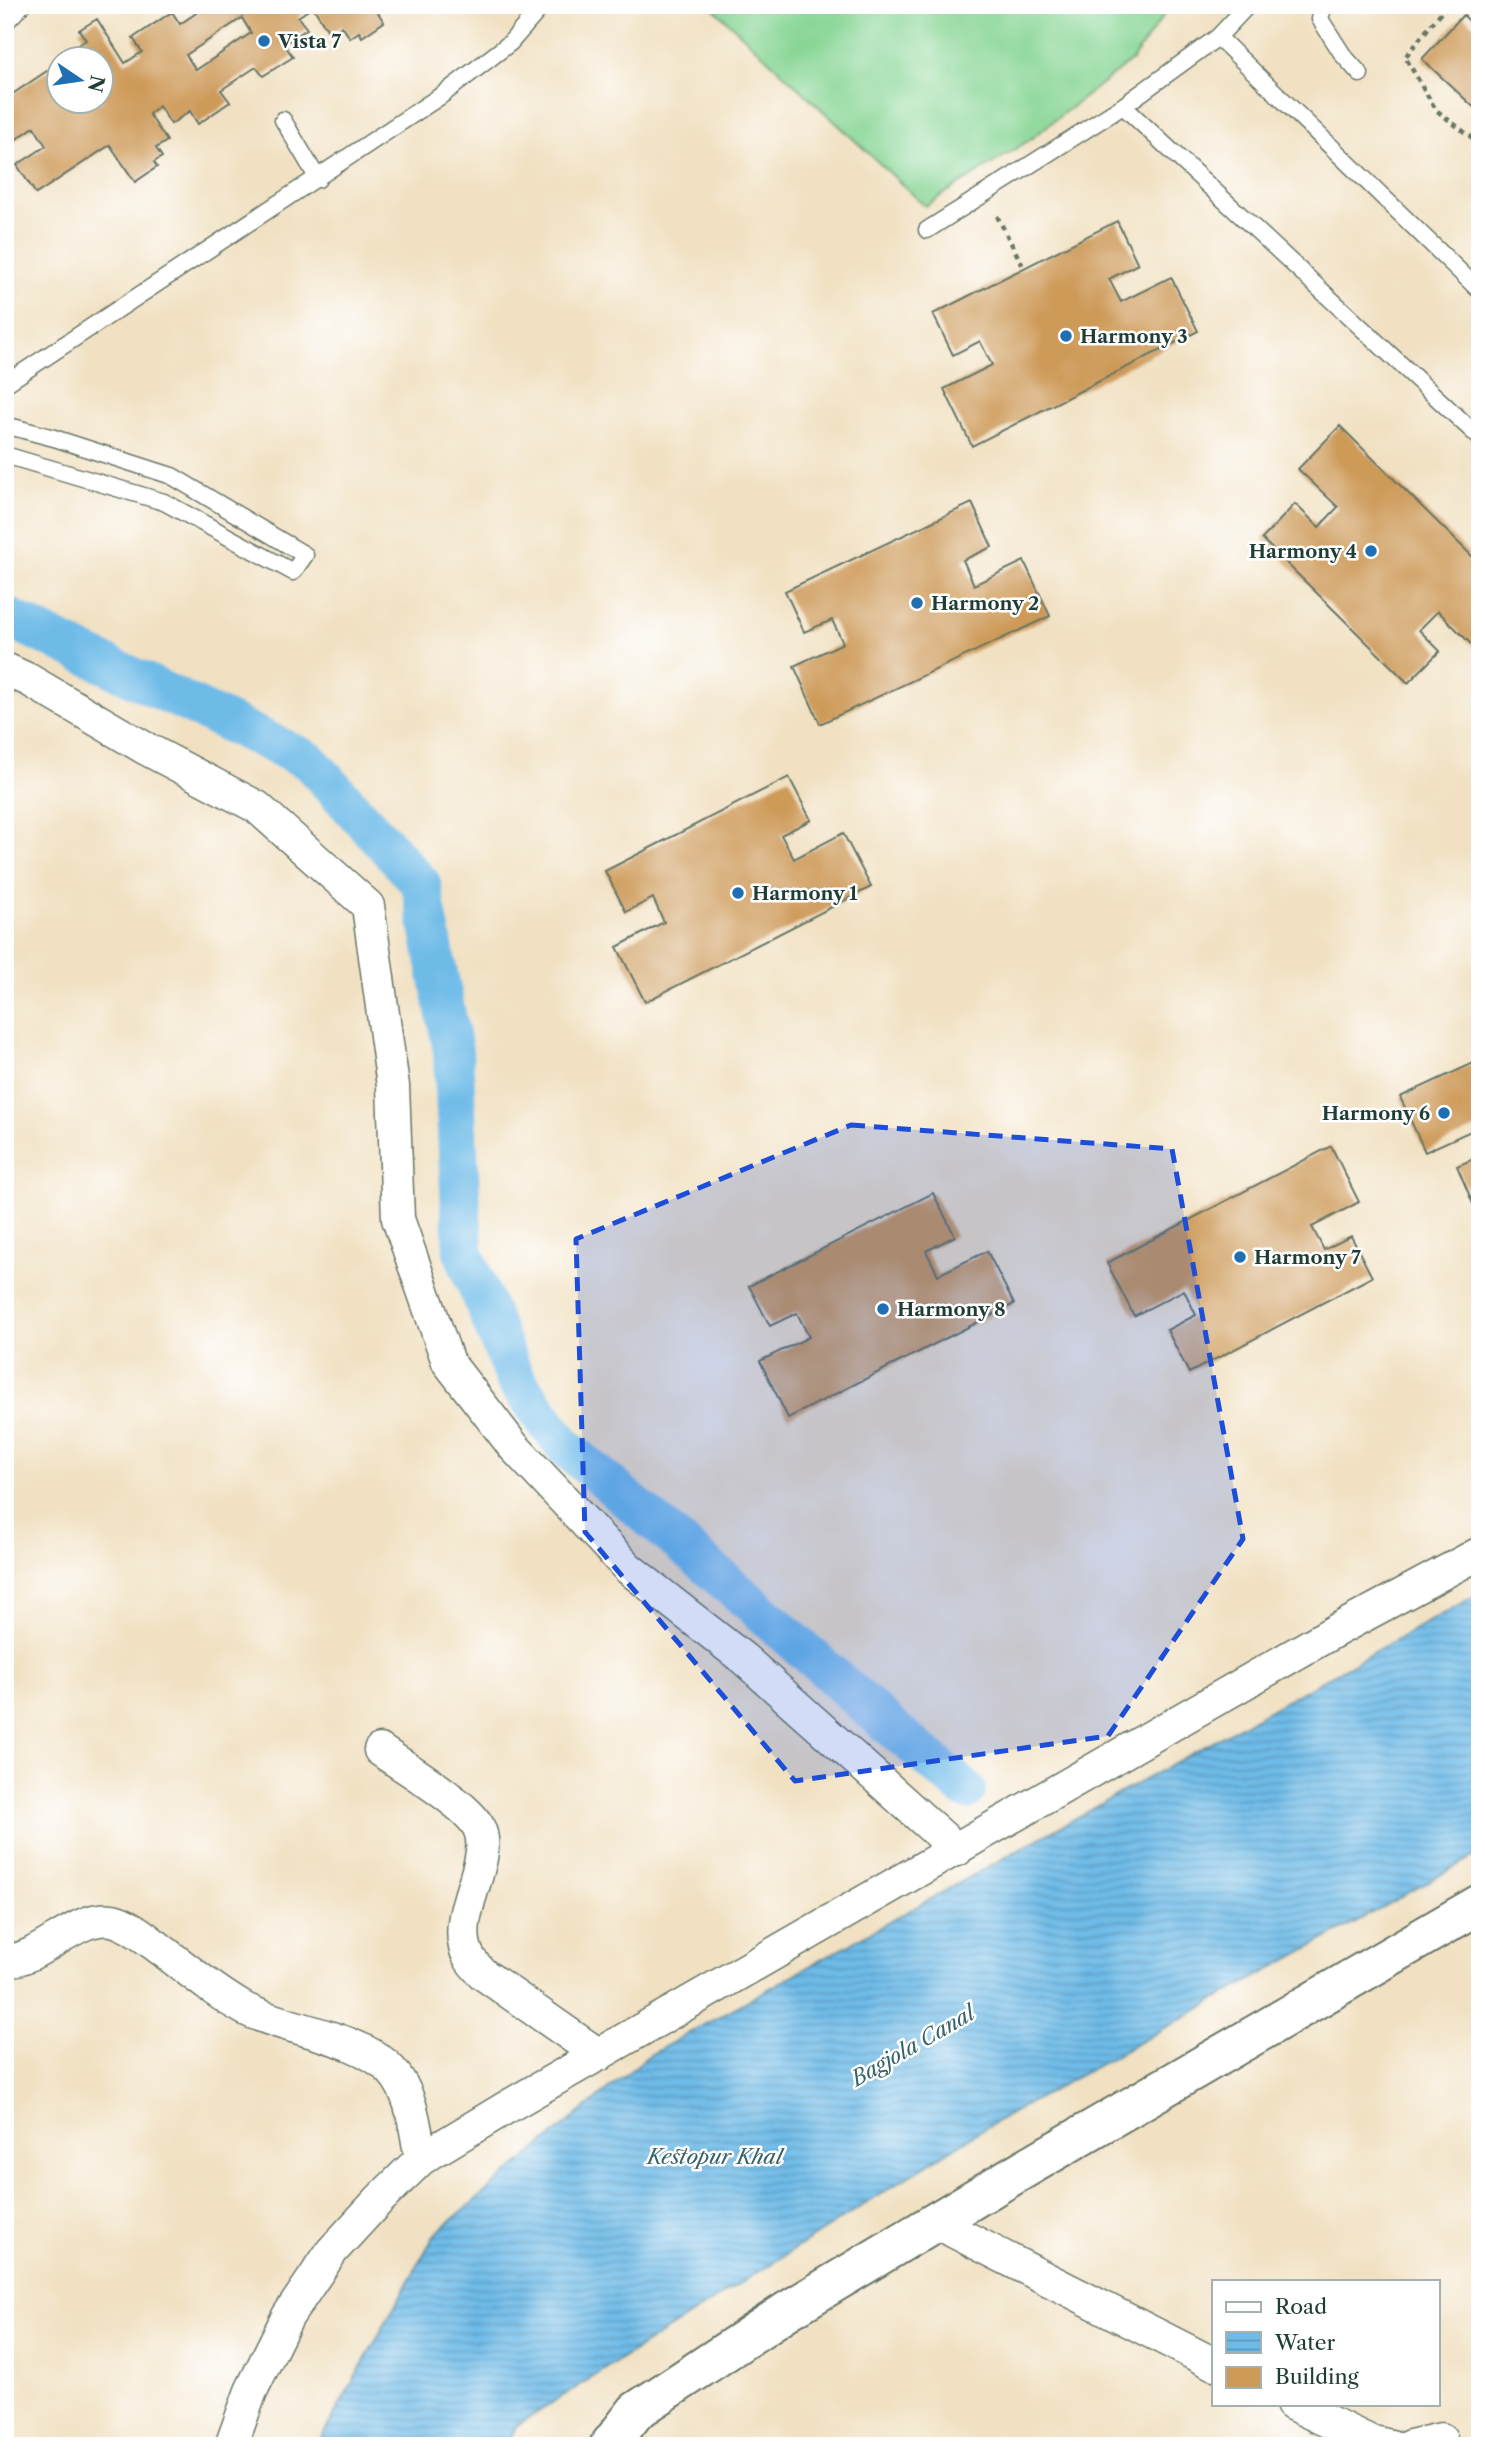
<svg xmlns="http://www.w3.org/2000/svg" width="1485" height="2451" font-family="'Libre Caslon Text',serif">
	<style>
		.grass { fill: #87d594; stroke: #538964; stroke-width: 2 }
		.water { fill: url(#water-rules); stroke: #467c8e; stroke-width: 2 }
		.lines { fill: none; stroke-linecap: round; stroke-linejoin: round }
		.canal { stroke: #6ebbe8; stroke-width: 40 }
		.building { fill: #cd9a58; fill-rule: evenodd }
		.service-casing { stroke: #687666; stroke-width: 19 }
		.minor-casing { stroke: #687666; stroke-width: 35 }
		.tertiary-casing { stroke: #687666; stroke-width: 42 }
		.path { stroke: #687666; stroke-width: 4.5; stroke-dasharray: 5 5; stroke-linecap: butt }
		.service { stroke: #fff; stroke-width: 16 }
		.minor { stroke: #fff; stroke-width: 32 }
		.tertiary { stroke: #fff; stroke-width: 38 }
		.marked { fill: #1d4ed8; fill-opacity: 0.2; stroke: #1d4ed8; stroke-width: 5; stroke-dasharray: 14 9; stroke-linejoin: round }
		.poi-dot { fill: #1f6fb2; stroke: #fff; stroke-width: 2.5 }
		.labels { text-anchor: middle; stroke-width: 5; stroke-linejoin: round; paint-order: stroke }
		.poi-label { font-size: 19px; font-weight: bold; fill: #1f3d34; stroke: #fff; text-anchor: start }
		.water-label { font-size: 21px; font-style: italic; fill: #37636a; stroke: #fff }
	</style>
	<defs>
		<pattern id="water-rules" width="6" height="5" patternUnits="userSpaceOnUse" patternTransform="scale(1.75)"><rect width="6" height="5" fill="#6ebbe8"/><path d="M0 2.5h6" fill="none" stroke="#5a99bd"/></pattern>
	</defs>
	<rect width="100%" height="100%" fill="#fff"/>
	<filter id="ink" filterUnits="userSpaceOnUse"><feTurbulence type="fractalNoise" baseFrequency=".0143" numOctaves="2"/><feDisplacementMap in="SourceGraphic" scale="14" xChannelSelector="R" yChannelSelector="G"/><feConvolveMatrix kernelMatrix="1 2 1 2 8 2 1 2 1" color-interpolation-filters="sRGB"/></filter>
	<filter id="wash" filterUnits="userSpaceOnUse"><feTurbulence type="fractalNoise" baseFrequency=".00686" numOctaves="4" result="noise"/><feDisplacementMap in="SourceGraphic" scale="28" xChannelSelector="R" yChannelSelector="G"/><feGaussianBlur stdDeviation="1.57" result="paint"/><feColorMatrix in="noise" values="0 0 0 0 0 0 0 0 0 0 0 0 0 0 0 0 0 1.4 0 .05"/><feComposite in="paint" operator="in"/></filter>
	<g filter="url(#wash)">
		<rect width="100%" height="100%" fill="#f1e1c2"/>
		<!-- grass -->
		<path class="grass" d="M710,5H1171L1132,60L1028,141L925,206Z"/>
		<!-- water -->
		<path class="water" d="M1480,1593V1853L983,2129L516,2426L507,2446H317L435,2234L648,2056Z"/>
		<g class="lines">
			<!-- canal -->
			<path class="canal" d="M5,616L309,761L421,884L453,1051L463,1251L515,1379L563,1445L759,1610L879,1717L966,1790"/>
		</g>
		<g id="blocks">
			<!-- building -->
			<path class="building" d="M208,5H373L384,22L362,37L359,32L350,38L342,26L330,34L313,7L298,17L307,29L284,44L293,57L263,76L256,67L221,90L230,102L198,124L190,111L171,124L159,106L149,114L167,141L156,148L162,157L154,162L157,167L135,182L110,145L36,194L17,165L46,146L34,127L5,147V99L53,67L60,78V102H102V60H70L67,56L80,48L78,45L86,40L79,30L97,19L125,63L142,52L133,38L172,12L180,24ZM242,18L251,33L196,70L186,55Z
				M1463,15L1480,31V113L1422,59Z
				M1117,221L1138,264L1109,279L1121,302L1171,277L1198,331L972,446L944,389L992,365L980,341L953,355L933,314Z
				M1340,426L1480,564V645L1476,649L1438,611L1419,630L1440,651L1408,683L1262,539L1295,504L1319,527L1338,507L1298,469Z
				M972,503L992,547L963,560L974,585L1024,561L1050,616L820,724L794,666L843,643L832,620L804,632L785,591Z
				M789,777L811,820L781,835L794,859L843,833L871,887L645,1002L617,947L664,922L653,898L626,912L605,871Z
				M1480,1060V1138L1475,1129L1425,1152L1400,1097Z
				M1331,1146L1359,1202L1312,1227L1324,1250L1351,1236L1372,1277L1189,1373L1167,1330L1196,1315L1184,1290L1134,1316L1107,1263Z
				M1480,1156V1209L1476,1211L1457,1166Z
				M933,1193L955,1236L926,1251L938,1275L987,1251L1014,1304L788,1418L760,1361L809,1337L797,1313L770,1326L749,1286Z"/>
		</g>
	</g>
	<g filter="url(#ink)">
		<use href="#blocks" fill-opacity="0" stroke="#687666" stroke-width="2"/>
		<g class="lines">
			<defs>
				<path id="service" d="M1324,5L1320,19L1343,55L1360,74
					M5,23L22,5
					M1218,37L1480,291
					M1123,106L1480,438
					M283,120L318,179
					M927,230L1123,106L1218,37L1248,5
					M5,384L442,95L510,43L543,5
					M5,425L54,438L172,476L305,555L293,572L164,502L5,455"/>
				<path id="minor" d="M5,669L29,680L143,747L257,807L368,906L393,1086L398,1219L448,1362L514,1447L628,1568L744,1659L957,1850
					M380,1750C404,1767 465,1803 478,1826C497,1860 447,1917 469,1957C472,1963 478,1969 483,1974L599,2055
					M5,1961C42,1960 76,1914 112,1920C127,1923 142,1935 154,1944C182,1965 214,1992 245,2009C286,2030 359,2036 391,2070C413,2094 415,2128 421,2159
					M935,2222L1214,2364
					M1292,2404L1369,2441L1391,2446
					M231,2446L251,2391L288,2316L332,2251L379,2200L421,2159L507,2107L1335,1631L1480,1553
					M1410,2446L1441,2439"/>
				<path id="tertiary" d="M609,2446L636,2411L787,2311L1012,2176L1480,1904"/>
			</defs>
			<!-- service casing -->
			<use href="#service" class="service-casing"/>
			<!-- minor casing -->
			<use href="#minor" class="minor-casing"/>
			<!-- tertiary casing -->
			<use href="#tertiary" class="tertiary-casing"/>
			<!-- path -->
			<path class="path" d="M1447,5L1405,57L1436,110L1480,144
				M997,216L1024,268"/>
			<!-- service -->
			<use href="#service" class="service"/>
			<!-- minor -->
			<use href="#minor" class="minor"/>
			<!-- tertiary -->
			<use href="#tertiary" class="tertiary"/>
		</g>
	</g>
	<!-- marked area -->
	<path class="marked" d="M851,1125L1172,1149L1243,1539L1108,1736L795,1781L585,1532L576,1239Z"/>
	<!-- markers -->
	<g class="poi-dot">
		<circle cx="264" cy="41" r="7"/>
		<circle cx="1066" cy="336" r="7"/>
		<circle cx="1371" cy="551" r="7"/>
		<circle cx="917" cy="603" r="7"/>
		<circle cx="738" cy="893" r="7"/>
		<circle cx="1444" cy="1113" r="7"/>
		<circle cx="1240" cy="1257" r="7"/>
		<circle cx="883" cy="1309" r="7"/>
	</g>
	<g class="labels">
		<!-- poi labels -->
		<g class="poi-label">
			<text x="278" y="48">Vista 7</text>
			<text x="1080" y="343">Harmony 3</text>
			<text x="1357" y="558" text-anchor="end">Harmony 4</text>
			<text x="931" y="610">Harmony 2</text>
			<text x="752" y="900">Harmony 1</text>
			<text x="1430" y="1120" text-anchor="end">Harmony 6</text>
			<text x="1254" y="1264">Harmony 7</text>
			<text x="897" y="1316">Harmony 8</text>
		</g>
		<!-- water labels -->
		<g class="water-label">
			<text transform="translate(913 2046) rotate(-30)" y="7">Bagjola Canal</text>
			<text x="715" y="2164">Kestopur Khal</text>
		</g>
	</g>
	<!-- margin -->
	<rect width="1485" height="2451" fill="none" stroke="#fff" stroke-width="28"/>
	<!-- legend -->
	<rect x="1212" y="2280" width="228" height="126" fill="#ffffff" stroke="#a5b1ae" stroke-width="2"/>
	<rect x="1226" y="2302" width="35" height="10" fill="#ffffff" stroke="#a5b1ae" stroke-width="2"/>
	<text x="1275" y="2314" font-size="21" fill="#1f3d34">Road</text>
	<rect x="1226" y="2332" width="35" height="21" fill="url(#water-rules)" stroke="#a5b1ae" stroke-width="2"/>
	<text x="1275" y="2350" font-size="21" fill="#1f3d34">Water</text>
	<rect x="1226" y="2367" width="35" height="21" fill="#cd9a58" stroke="#a5b1ae" stroke-width="2"/>
	<text x="1275" y="2384" font-size="21" fill="#1f3d34">Building</text>
	<!-- north arrow -->
	<g transform="translate(80 80) rotate(103)"><circle r="33" fill="#ffffff" stroke="#a5b1ae" stroke-width="2"/>
	<path d="M0-5L12 26L0 18L-12 26Z" fill="#1f6fb2"/>
	<text y="-10" font-size="19" font-weight="bold" text-anchor="middle" fill="#1f3d34">N</text>
	</g>
</svg>
